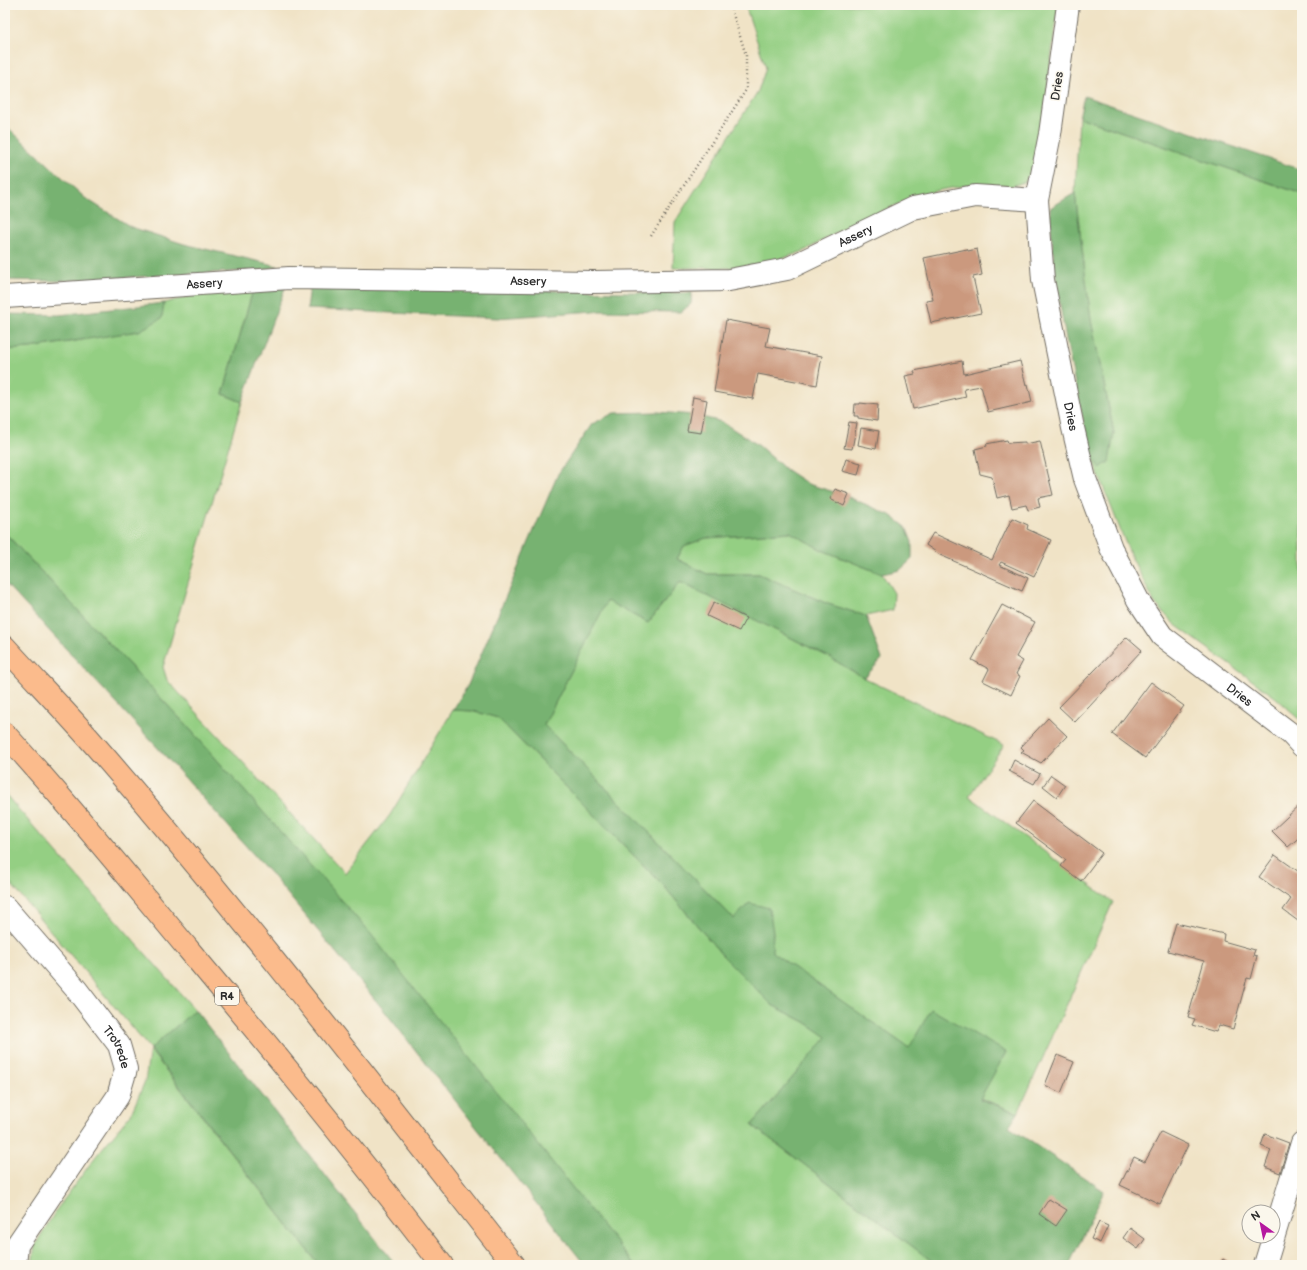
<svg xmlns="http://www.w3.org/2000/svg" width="1307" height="1270" font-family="'Balsamiq Sans',sans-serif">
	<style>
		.green { fill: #94cf83; stroke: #607d57 }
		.forest { fill: #77b271; stroke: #516e4e }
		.building { fill: #cb997e }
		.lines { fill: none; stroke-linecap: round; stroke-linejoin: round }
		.street-casing { stroke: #706b61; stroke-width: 24 }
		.highway-casing { stroke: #706b61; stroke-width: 24 }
		.path { stroke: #706b61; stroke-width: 2.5; stroke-dasharray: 1 3; stroke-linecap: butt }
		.street { stroke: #fff; stroke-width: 22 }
		.highway { stroke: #fbbb8c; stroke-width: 22 }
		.labels { text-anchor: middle; stroke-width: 3; stroke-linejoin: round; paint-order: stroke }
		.shield { fill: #fbf7ec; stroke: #696865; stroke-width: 1 }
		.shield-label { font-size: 11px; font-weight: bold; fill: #2b2b2b }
		.street-label { font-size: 12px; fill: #2b2b2b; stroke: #fbf7ec }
	</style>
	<rect width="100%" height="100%" fill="#fbf7ec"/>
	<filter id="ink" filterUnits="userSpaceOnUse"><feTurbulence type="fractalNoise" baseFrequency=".025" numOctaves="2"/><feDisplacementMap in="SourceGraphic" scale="8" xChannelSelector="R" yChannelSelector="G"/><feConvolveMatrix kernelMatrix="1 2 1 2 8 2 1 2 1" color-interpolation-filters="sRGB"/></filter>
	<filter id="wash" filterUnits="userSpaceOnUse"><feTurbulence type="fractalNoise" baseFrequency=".012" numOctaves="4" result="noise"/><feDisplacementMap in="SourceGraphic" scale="16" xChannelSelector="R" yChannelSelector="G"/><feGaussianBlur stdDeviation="0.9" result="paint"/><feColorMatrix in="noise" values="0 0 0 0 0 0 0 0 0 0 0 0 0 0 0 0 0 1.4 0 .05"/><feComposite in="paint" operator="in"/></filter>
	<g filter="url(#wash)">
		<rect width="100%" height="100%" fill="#f0e3c6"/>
		<!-- green -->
		<path class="green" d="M745,5H1058L1043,125L1032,169L1025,182L1011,186L997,184L968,185L935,191L901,203L856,222L804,251L772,262L729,268H673L675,222L758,91L766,68Z
			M1079,117L1302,194V721L1275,697L1174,624L1154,602L1130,554L1091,456L1100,468L1114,433L1091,320L1075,193Z
			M253,290L223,394L242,402L163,667L167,680L345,873L390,815L453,710L473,711L498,718L663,885L723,956L772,1005L805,1022L828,1037L752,1125L937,1265H634L329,888L188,727L5,533V350L30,348L82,340L161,318L164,303L209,291Z
			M790,532L822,550L882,574L894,593L893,610L866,616L828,604L759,574H707L677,559L684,546L706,538Z
			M680,582L829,657L864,678L1004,745L969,796L1113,902L1018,1113L980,1098L1006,1052L909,1048L771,952L773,932L734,919L544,725L607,600L648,623Z
			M5,794L195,1010L150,1050L319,1265H32L35,1245L57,1209L96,1156L131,1114L145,1081L150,1049L5,877Z"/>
		<!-- forest -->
		<path class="forest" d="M1084,96L1302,170V194L1079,117Z
			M5,125L85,198L131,227L184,244L278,266L264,270L58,281L5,280Z
			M1075,193L1091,320L1114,433L1109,462L1100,468L1091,456C1073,374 1053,292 1050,208Z
			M310,287L692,293L691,304L681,312L595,311L497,318L307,309Z
			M285,288L242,402L223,394L253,290Z
			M164,303L162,318L139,331L30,348L5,350V314L59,315Z
			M658,412L694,415L722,422L758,445L784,468L808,484L844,495L890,515L906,527L912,542V559L900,570L882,574L822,550L790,532L706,538L684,546L677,559L707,574H759L828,604L866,616L882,659L864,678L829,657L680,582L648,623L607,601L544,725L734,919L749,903L769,908L773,932L772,952L909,1048L931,1009L1006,1052L980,1099L1018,1113L1009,1127L1104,1191L1069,1265H937L752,1125L827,1037L805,1022L772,1005L723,956L663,885L498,718L473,711L453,710L468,685L558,474L592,424L614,413Z
			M5,533L188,727L370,933L634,1265H585L386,1013L271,874L168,759L5,583Z
			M195,1010L396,1265H319L150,1049Z"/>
		<g id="blocks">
			<!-- building -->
			<path class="building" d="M967,249L968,251L977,249L982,275L973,277L981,313L931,323L926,301L933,300L924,258Z
				M726,320L770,328L766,346L822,356L817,385L758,374L753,399L714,392Z
				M962,361L964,374L1020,361L1026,385L1028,384L1032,402L988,412L981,386L964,389L966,397L913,409L905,376L915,374L914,371Z
				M693,397L707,400L701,433L687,431Z
				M860,403L878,405L877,421L858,418V416H854L855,404H860Z
				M849,422L857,423L852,449L844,448Z
				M861,428L879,431L876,449L858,445Z
				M1007,440L1008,443L1025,442V444L1040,441L1053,495L1038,498L1040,507L1028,510L1026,505L1012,508L1009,495L997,498L992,477L980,474L975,449L987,446L986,444Z
				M846,459L861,463L858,475L842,471Z
				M835,489L849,494L844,506L830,499Z
				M1012,518L1028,525L1027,529L1051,540L1034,577L1001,562L999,565L1028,578L1022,591L940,555L926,545L933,533L992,560Z
				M714,602L746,618L739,631L707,616Z
				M1002,605L1035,622L1016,657L1023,661L1016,674L1020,676L1011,695L983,681L989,669L972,660Z
				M1127,637L1142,650L1075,722L1059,707Z
				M1151,682L1184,706L1145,758L1112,734Z
				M1048,718L1067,736L1041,763L1021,752L1024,750L1021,747Z
				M1014,760L1040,774L1034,784L1009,771Z
				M1051,775L1065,785L1057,797L1043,786Z
				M1033,801L1102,853L1081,881L1061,866L1066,860L1016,823Z
				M1302,803V835L1288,847L1272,831Z
				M1275,855L1302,874V924L1283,910L1291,899L1259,877Z
				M1176,923L1224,934L1223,941L1255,950L1253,955L1257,956L1251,979L1247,978L1233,1029L1219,1025L1216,1032L1192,1025L1195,1019L1188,1017L1204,961L1168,951Z
				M1057,1055L1074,1062L1061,1093L1045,1085Z
				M1161,1132L1188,1145L1160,1204L1120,1185L1134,1157L1145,1162Z
				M1265,1134L1289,1143L1280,1173L1265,1167L1271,1150L1261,1146Z
				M1049,1199L1067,1210L1056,1226L1039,1214Z
				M1099,1222L1108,1226L1100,1243L1091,1239Z
				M1130,1228L1145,1239L1138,1249L1123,1238Z
				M1223,1259L1232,1265H1218Z"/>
		</g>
	</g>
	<g filter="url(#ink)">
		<use href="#blocks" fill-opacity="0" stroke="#706b61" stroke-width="1"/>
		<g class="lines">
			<defs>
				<g id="street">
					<path id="s1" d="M1068,5L1050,134L1037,200L1043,280L1073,428L1085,479L1111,548L1138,600L1162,636L1291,734L1302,746"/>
					<path id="s2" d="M5,297L289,278L593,282L729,280L787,269L913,208L975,196L1037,200"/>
					<path id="s3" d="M5,907L76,989L119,1045L126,1069L118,1096L17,1245L15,1265"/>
					<path d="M1265,1265L1302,1143"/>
				</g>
				<path id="highway" d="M5,647C34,679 64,710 92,742C239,911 376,1089 514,1265
					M5,734C69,804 128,877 189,950C275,1053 361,1158 442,1265"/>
			</defs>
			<!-- street casing -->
			<use href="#street" class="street-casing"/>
			<!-- highway casing -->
			<use href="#highway" class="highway-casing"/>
			<!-- path -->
			<path class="path" d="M651,236L746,90V55L730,5"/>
			<!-- street -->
			<use href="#street" class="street"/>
			<!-- highway -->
			<use href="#highway" class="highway"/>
		</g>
	</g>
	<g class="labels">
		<!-- shield labels -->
		<rect class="shield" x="215" y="987" width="24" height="18" rx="3"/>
		<g class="shield-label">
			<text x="227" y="1000">R4</text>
		</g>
		<!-- street labels -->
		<g class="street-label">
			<text transform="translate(1057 86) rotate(-82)" y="4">Dries</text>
			<text dy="4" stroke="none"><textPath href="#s2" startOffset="860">Assery</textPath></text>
			<text dy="4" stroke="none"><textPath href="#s2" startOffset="524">Assery</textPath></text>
			<text dy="4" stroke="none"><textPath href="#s2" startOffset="200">Assery</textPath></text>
			<text dy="4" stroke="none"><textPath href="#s1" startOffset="417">Dries</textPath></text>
			<text dy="4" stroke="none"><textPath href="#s1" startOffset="754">Dries</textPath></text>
			<text dy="4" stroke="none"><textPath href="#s3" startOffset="180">Trotrede</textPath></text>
		</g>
	</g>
	<!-- margin -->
	<rect width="1307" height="1270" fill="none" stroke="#fbf7ec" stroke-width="20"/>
	<!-- north arrow -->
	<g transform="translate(1261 1224) rotate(327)"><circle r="19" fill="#fbf7ec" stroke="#a8a59f"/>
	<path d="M0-3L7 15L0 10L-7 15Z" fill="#b5179e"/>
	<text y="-6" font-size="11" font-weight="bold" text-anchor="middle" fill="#2b2b2b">N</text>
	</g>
</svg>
